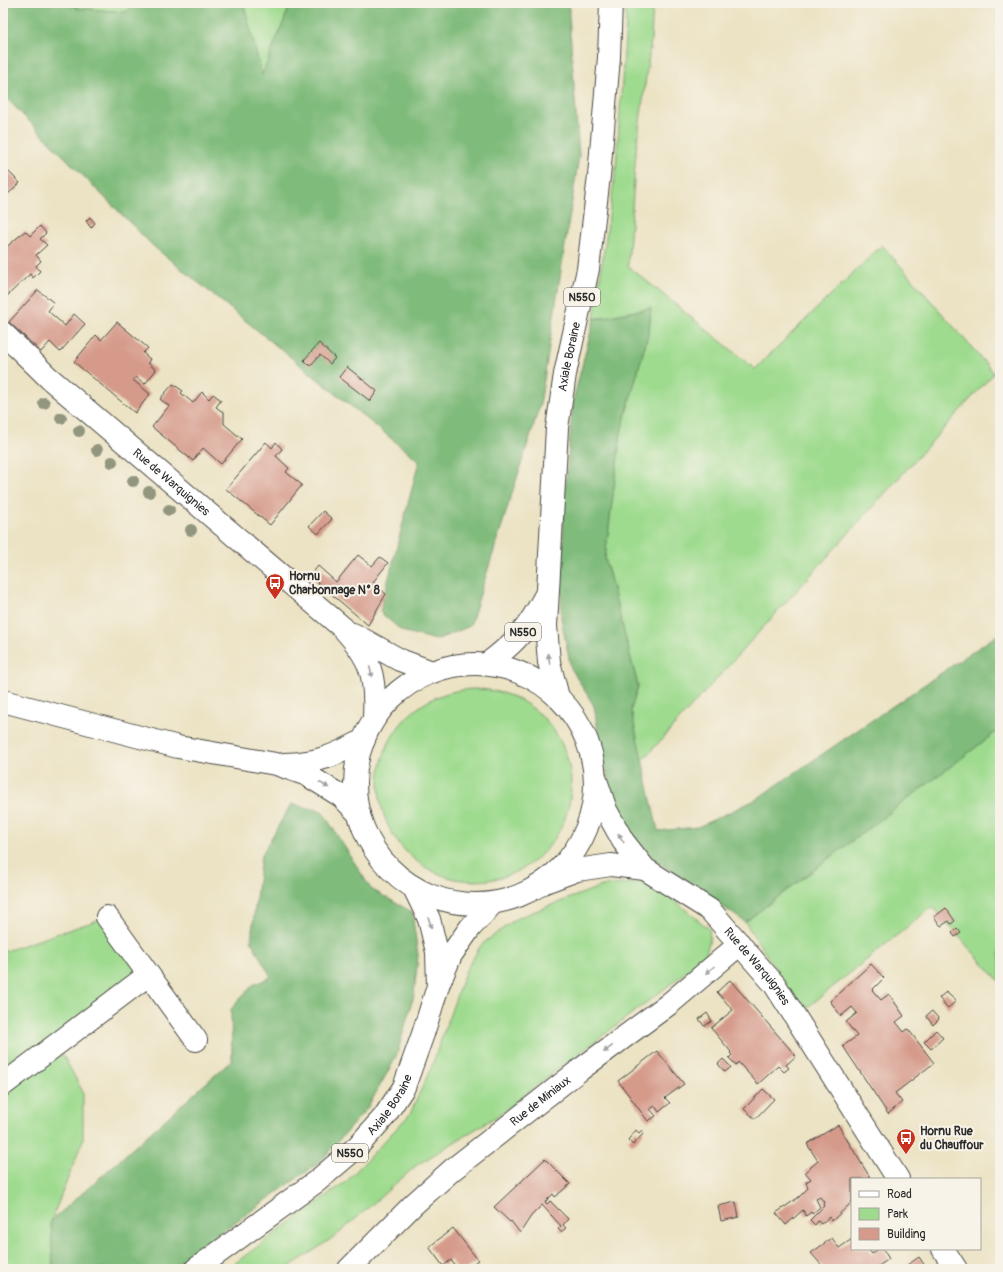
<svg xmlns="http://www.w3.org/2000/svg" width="1003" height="1272" font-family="Pangolin,sans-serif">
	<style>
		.green { fill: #9fdb8f; stroke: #65835d }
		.forest { fill: #7fbb7a; stroke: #557352 }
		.building { fill: #d59a8a }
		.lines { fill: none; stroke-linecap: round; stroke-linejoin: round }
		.street-casing { stroke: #484742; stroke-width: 24 }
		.secondary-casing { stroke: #484742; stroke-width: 24 }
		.primary-casing { stroke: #484742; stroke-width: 24 }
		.street { stroke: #fff; stroke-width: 22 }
		.secondary { stroke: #fff; stroke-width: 22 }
		.primary { stroke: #fff; stroke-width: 22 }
		.tree { fill: #92967e }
		.oneway { fill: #a0a0a0 }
		.labels { text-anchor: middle; stroke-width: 4; stroke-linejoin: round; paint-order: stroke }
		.shield { fill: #f7f3e8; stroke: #686764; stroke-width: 1 }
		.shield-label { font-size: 11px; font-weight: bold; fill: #2b2b2b }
		.street-label { font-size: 12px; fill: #2b2b2b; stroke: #f7f3e8 }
		.poi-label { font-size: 12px; font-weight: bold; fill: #2b2b2b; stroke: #f7f3e8; text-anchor: start }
	</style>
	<rect width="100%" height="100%" fill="#f7f3e8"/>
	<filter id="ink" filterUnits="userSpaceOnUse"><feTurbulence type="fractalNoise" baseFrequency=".025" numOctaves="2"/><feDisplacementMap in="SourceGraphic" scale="8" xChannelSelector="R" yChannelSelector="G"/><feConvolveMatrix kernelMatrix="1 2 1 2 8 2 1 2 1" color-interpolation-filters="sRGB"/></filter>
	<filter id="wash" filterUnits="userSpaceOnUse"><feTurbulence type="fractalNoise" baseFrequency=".012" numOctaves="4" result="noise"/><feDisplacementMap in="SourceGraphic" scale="16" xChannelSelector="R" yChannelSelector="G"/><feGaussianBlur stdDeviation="0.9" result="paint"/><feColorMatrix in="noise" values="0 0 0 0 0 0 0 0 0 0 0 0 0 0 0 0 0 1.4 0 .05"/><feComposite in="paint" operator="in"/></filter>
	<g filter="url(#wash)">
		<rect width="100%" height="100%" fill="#ece3c4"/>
		<!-- green -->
		<path class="green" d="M73,3H137L125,12L77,8Z
			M240,3H291L262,76L245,9Z
			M625,3H653L651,40L636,151L628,266L755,369L882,245L994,373L642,761L631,710L638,686L605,558L621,432L649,331L651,308L594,319L616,168L626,24Z
			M379 785a96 96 0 1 1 192 0a96 96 0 1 1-192 0Z
			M1000,729V982L932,907L803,1011L745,922Z
			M651,881L709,929L710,938L705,958L497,1116L417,1165L337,1235L286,1269H227L347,1181L410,1114L431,1068L465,972L481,945L517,918L602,886Z
			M107,917L148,975L57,1044L83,1092V1140L51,1221L53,1269H3V952Z"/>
		<!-- forest -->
		<path class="forest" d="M3,3H73L77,8L125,12L137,3H240L245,9L262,75L291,3H569V16L579,156L540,405L470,626L436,640L402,631L380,612L419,461L153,246L3,95Z
			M651,308L649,331L621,432L605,558L638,686L631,710L658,831L698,827L755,800L1000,633V729L745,922L639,849L615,802L602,754L594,706L571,668L561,618L564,504L573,401L594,319Z
			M291,804L322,811L371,889L412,912L418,955L414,995L396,1057L368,1107L320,1162L169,1269H53L51,1221L232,1060L231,1009L253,985L271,977L251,941L261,856Z"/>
		<g id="blocks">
			<!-- building -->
			<path class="building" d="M7,170L20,183L8,194L3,189V174Z
				M90,217L95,223L91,228L86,221Z
				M40,226L46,233L40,239L47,245L36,255L41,261L36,266L40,271L33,278L30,274L6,297L3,294V250L25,231L30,236Z
				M38,290L54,303L48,311L65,326L74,314L85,324L60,352L50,342L41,352L9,322Z
				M117,322L148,348L143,353L150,359L148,363L156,370L145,384L136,377L133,380L150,394L135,413L74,362L96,335L101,340Z
				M319,343L335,358L330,364L320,355L310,366L304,360Z
				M347,367L377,391L370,401L339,377Z
				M173,384L183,391L181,393L193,403L202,392L209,399L213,394L221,400L216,407L224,413V424L242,439L221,464L203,448L193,461L152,427L169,406L160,399Z
				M266,442L272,448L276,442L282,449L276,456L289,468L286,472L302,485L270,525L226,489Z
				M323,511L332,519L318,534L309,526Z
				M358,555L372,566L380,557L388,563L373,582L386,594L368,625L310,576L318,566L336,582Z
				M946,908L955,921L951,924L949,921L941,926L934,917Z
				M957,928L961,933L955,937L952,933Z
				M871,964L884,978L872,990L881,1000L889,994L904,1016L896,1022L904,1032L908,1029L934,1063L895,1093L902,1102L888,1114L843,1046L857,1036L846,1022L857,1013L852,1007L841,1016L830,1001Z
				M730,980L796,1056L786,1065L789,1068L784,1072L778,1066L758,1084L738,1062L736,1065L729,1058L732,1055L730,1053L731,1052L711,1028L733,1010L717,992Z
				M946,992L956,1001L948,1008L939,998Z
				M932,1011L939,1019L933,1025L926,1016Z
				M707,1013L712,1021L704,1026L699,1019Z
				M936,1030L943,1038L931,1049L924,1042Z
				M657,1051L684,1084L665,1098L670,1103L659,1112L655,1106L650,1109L656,1116L648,1121L618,1081Z
				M723,1059L731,1067L725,1072L718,1064Z
				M763,1089L774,1099L755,1119L744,1109Z
				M838,1125L871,1179H852V1202L832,1221L829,1217L821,1224L818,1221L815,1225L810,1220L824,1206L823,1205L824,1202L820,1197L816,1199L820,1207L812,1214L811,1212L806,1216L803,1210L786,1225L776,1213L799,1197L808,1188L806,1182L811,1179L805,1172L818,1161L807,1144Z
				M636,1130L639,1133L642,1130L644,1133L633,1145L628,1140Z
				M545,1159L570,1184L555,1197L553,1194L545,1202L547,1204L550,1201L568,1219L563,1225L566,1228L561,1232L558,1229L561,1226L542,1205L531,1216L520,1233L511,1221L510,1222L494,1207Z
				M736,1202L739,1217L721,1221L718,1206Z
				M453,1228L478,1260L466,1269H457L451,1260L443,1266L429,1247Z
				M832,1238L839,1248L852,1239V1249H871L869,1250L872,1254L878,1249H883L889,1259L874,1269H825L811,1253Z
				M919,1257L927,1269H904L903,1268Z"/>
		</g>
	</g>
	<g filter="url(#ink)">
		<use href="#blocks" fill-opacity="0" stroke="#484742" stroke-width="1"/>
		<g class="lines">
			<defs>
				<g id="street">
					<path d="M3,701L178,747L276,764L307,775L341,796L359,814"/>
					<path d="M284,764C318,763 334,756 364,740"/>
					<path d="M107,917L196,1040"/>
					<path d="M3,1085L148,975"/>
					<path id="s1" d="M349,1269L414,1204L452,1170L581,1069L669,1004L740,944"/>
				</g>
				<g id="secondary">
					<path id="s2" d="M3,333L49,378L343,628C372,660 376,676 374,719"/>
					<path d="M353,634L400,660L432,672"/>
					<path id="s3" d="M595,777L606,810L623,841L645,869L710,910L775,985L898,1179"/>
					<path d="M545,882L577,870L611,865L645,869"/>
					<path d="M943,1249L956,1269"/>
				</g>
				<g id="primary">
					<path d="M487,664C516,642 528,629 545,596"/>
					<circle cx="475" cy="784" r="120"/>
					<path id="s4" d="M558,697L549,662L546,626L557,428L565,374L588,269L599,176L609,57L611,3"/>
					<path d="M440,981L451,955L470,928L493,903"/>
					<path id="s5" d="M196,1269L317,1181L357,1147L384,1117L404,1087L423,1034L438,986L437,952L429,919L414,888"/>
				</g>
			</defs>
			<!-- street casing -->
			<use href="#street" class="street-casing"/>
			<!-- secondary casing -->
			<use href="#secondary" class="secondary-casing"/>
			<!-- primary casing -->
			<use href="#primary" class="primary-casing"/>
			<!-- street -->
			<use href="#street" class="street"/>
			<!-- secondary -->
			<use href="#secondary" class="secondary"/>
			<!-- primary -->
			<use href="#primary" class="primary"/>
		</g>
		<!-- trees -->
		<g class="tree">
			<circle cx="44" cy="403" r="6"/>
			<circle cx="61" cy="418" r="6"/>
			<circle cx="79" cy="431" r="6"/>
			<circle cx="97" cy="450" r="6"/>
			<circle cx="112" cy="462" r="6"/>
			<circle cx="133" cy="481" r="6"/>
			<circle cx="149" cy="492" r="6"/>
			<circle cx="169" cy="510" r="6"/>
			<circle cx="191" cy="530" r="6"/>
		</g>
		<!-- one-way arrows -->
		<defs><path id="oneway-solid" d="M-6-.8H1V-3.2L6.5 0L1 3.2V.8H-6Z"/></defs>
		<g class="oneway">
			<use href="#oneway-solid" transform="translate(549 659) rotate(-98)"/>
			<use href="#oneway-solid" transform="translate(371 672) rotate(75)"/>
			<use href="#oneway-solid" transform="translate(324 785) rotate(31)"/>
			<use href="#oneway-solid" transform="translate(621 838) rotate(-121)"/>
			<use href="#oneway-solid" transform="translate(430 923) rotate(74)"/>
			<use href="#oneway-solid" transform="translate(710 970) rotate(140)"/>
			<use href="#oneway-solid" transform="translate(608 1049) rotate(143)"/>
		</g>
	</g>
	<!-- icons -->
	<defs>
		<symbol id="bus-pin" viewBox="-11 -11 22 30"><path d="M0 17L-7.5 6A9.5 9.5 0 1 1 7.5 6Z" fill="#c8321e" stroke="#f7f3e8"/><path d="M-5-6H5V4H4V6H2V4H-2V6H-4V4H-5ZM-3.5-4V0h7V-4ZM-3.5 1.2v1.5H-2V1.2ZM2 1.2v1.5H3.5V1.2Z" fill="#fff"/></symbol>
	</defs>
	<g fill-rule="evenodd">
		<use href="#bus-pin" x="264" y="572" width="22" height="30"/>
		<use href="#bus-pin" x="895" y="1127" width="22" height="30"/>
	</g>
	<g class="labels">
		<!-- shield labels -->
		<g class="shield">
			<rect x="564" y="288" width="36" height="18" rx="3"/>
			<rect x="505" y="623" width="36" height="18" rx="3"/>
			<rect x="332" y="1144" width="36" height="18" rx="3"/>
		</g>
		<g class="shield-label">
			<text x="582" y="301">N550</text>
			<text x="523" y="636">N550</text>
			<text x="350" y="1157">N550</text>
		</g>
		<!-- street labels -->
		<g class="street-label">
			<text dy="4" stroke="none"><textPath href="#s4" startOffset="343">Axiale Boraine</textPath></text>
			<text dy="4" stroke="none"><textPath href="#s2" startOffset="225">Rue de Warquignies</textPath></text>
			<text dy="4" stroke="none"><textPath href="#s3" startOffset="256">Rue de Warquignies</textPath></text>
			<text dy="4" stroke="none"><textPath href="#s1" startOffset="255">Rue de Miniaux</textPath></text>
			<text dy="4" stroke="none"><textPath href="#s5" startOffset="256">Axiale Boraine</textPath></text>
		</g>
		<!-- poi labels -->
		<g class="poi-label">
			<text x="289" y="580">Hornu<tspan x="289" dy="14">Charbonnage N° 8</tspan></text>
			<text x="920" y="1135">Hornu Rue<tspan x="920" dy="14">du Chauffour</tspan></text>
		</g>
	</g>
	<!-- margin -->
	<rect width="1003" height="1272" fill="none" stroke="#f7f3e8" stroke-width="16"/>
	<!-- legend -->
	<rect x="851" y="1178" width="130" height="72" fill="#f7f3e8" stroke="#a5a39c"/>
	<rect x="859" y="1191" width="20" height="6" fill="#ffffff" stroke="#a5a39c"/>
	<text x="887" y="1198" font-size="12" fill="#2b2b2b">Road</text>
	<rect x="859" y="1208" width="20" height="12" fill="#9fdb8f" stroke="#a5a39c"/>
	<text x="887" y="1218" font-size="12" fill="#2b2b2b">Park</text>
	<rect x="859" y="1228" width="20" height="12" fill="#d59a8a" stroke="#a5a39c"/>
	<text x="887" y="1238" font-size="12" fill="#2b2b2b">Building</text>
</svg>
